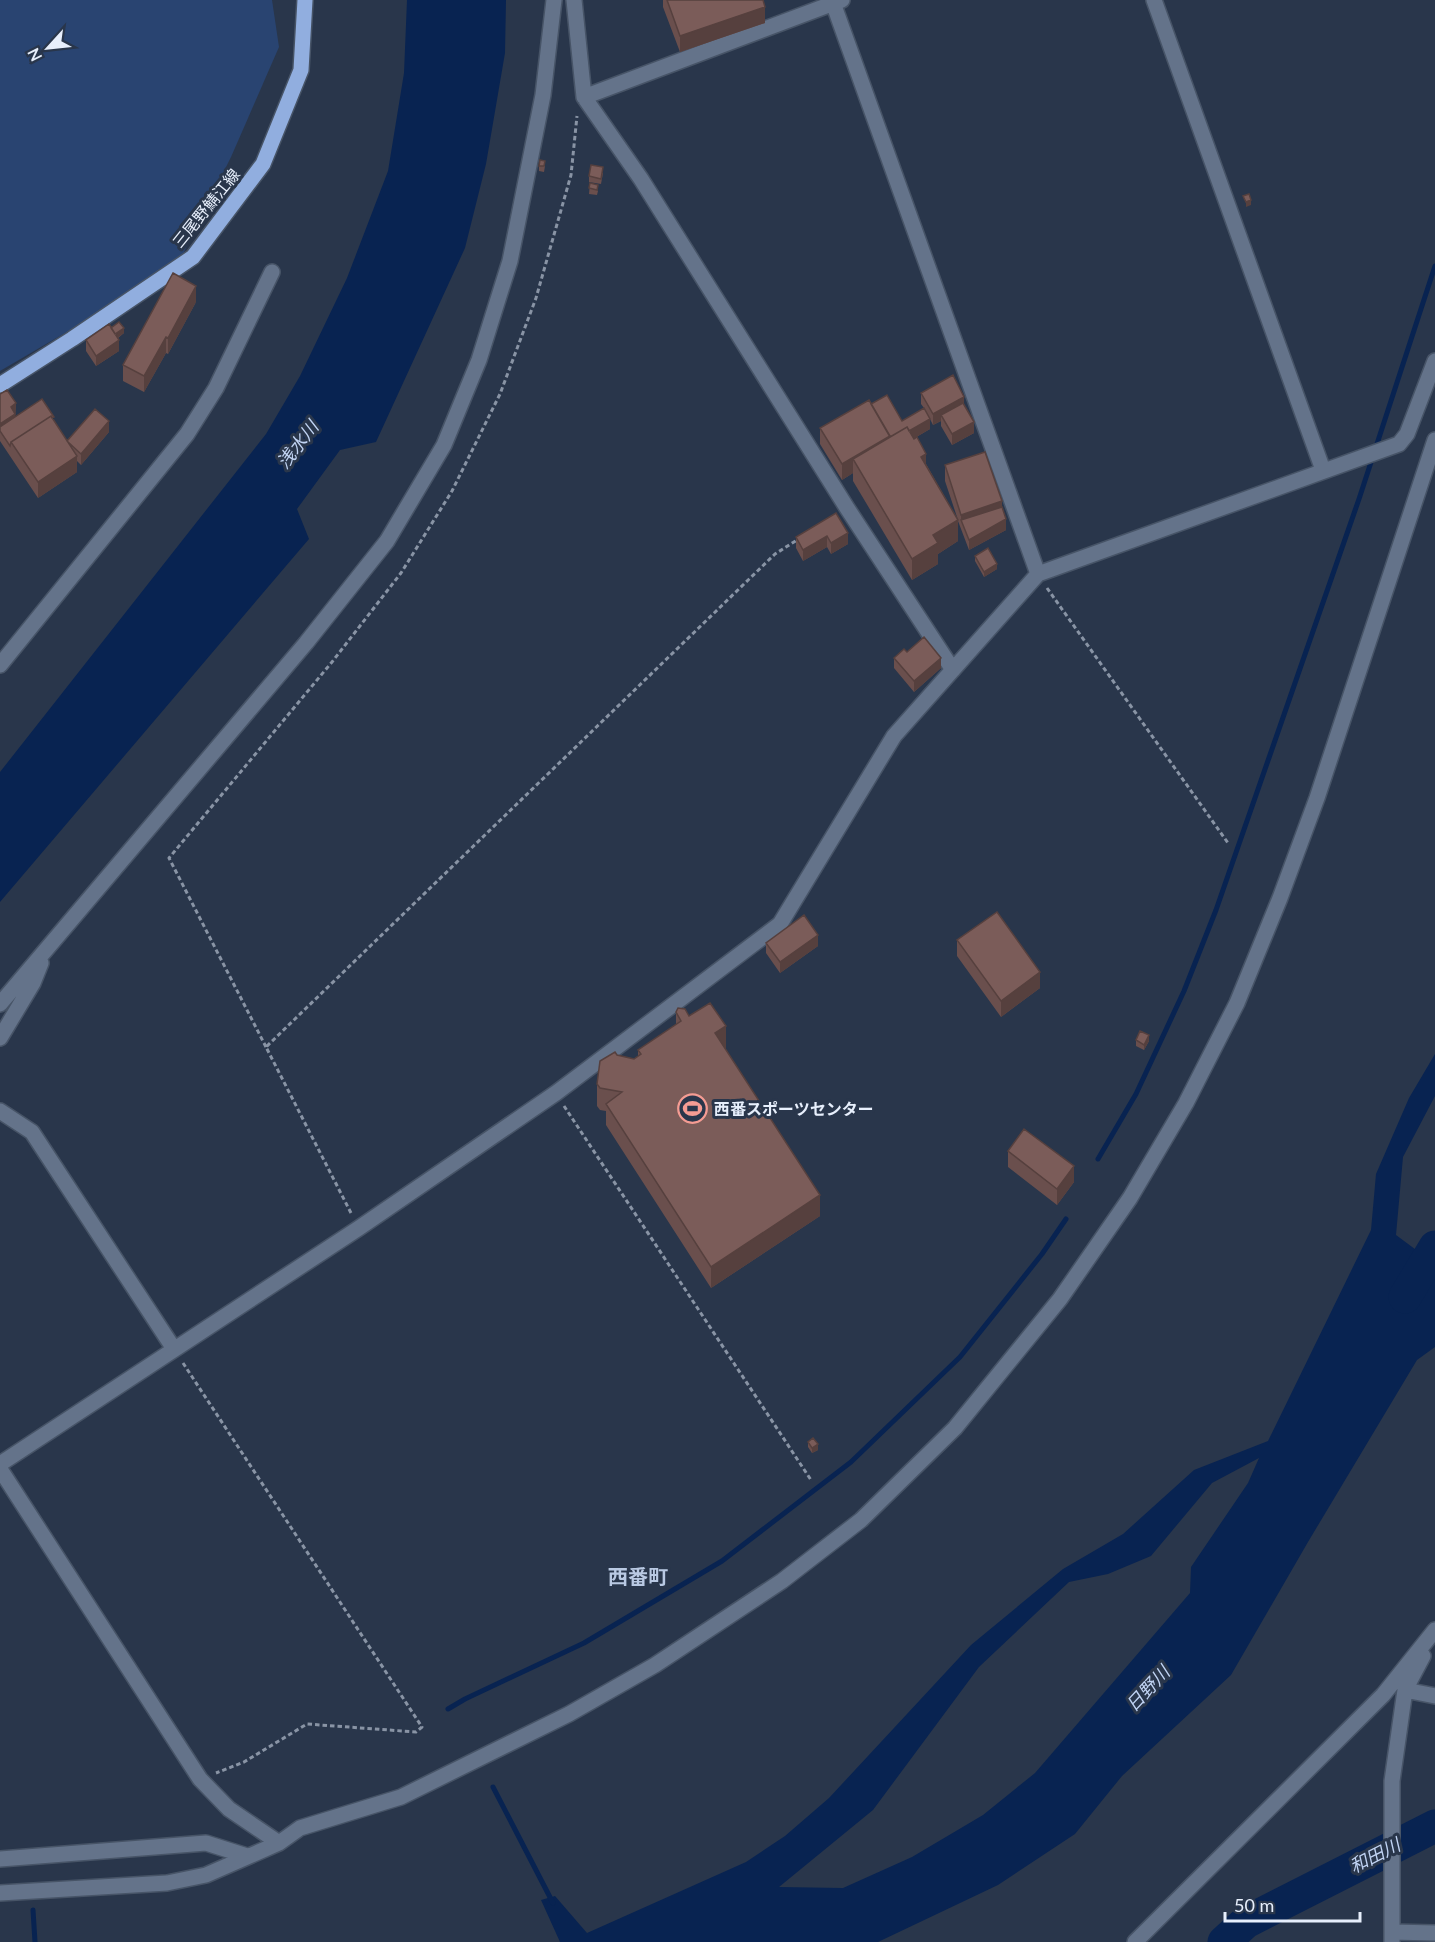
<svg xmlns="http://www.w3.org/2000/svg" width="1435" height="1942" font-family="Lato,'Noto Sans JP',sans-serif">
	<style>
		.green { fill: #294471 }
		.water { fill: #082351; fill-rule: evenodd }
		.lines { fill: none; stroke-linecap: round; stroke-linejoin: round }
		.stream { stroke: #082351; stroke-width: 5 }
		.river { stroke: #082351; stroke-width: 33 }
		.minor-casing { stroke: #475467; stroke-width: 18 }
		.major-casing { stroke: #475467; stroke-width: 18 }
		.path { stroke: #8994a5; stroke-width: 3; stroke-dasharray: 4.5 3; stroke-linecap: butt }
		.minor { stroke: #64738a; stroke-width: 15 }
		.major { stroke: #91aedf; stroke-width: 15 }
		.wall { fill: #6a4f4d }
		.shaded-wall { fill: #56403e }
		.building { fill: #7b5c59; stroke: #56403e; stroke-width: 1.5 }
		.labels { text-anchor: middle; stroke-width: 6; stroke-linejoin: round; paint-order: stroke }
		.street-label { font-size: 16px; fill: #e7effc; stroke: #29364b }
		.poi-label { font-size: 16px; font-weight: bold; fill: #e7effc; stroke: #29364b; text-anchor: start }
		.water-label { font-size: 18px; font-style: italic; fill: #c1d4f4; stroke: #29364b }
		.quarter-label { font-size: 20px; font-weight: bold; fill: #b9c9e3; stroke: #29364b }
	</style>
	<rect width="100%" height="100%" fill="#29364b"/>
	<!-- green -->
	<path class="green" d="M0,0H272L279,47L231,157L176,268L0,371Z"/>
	<!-- water -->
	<path class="water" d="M407,0H506L505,53L486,164L465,248L376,442L340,450L297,509L309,539L0,902V772L266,434L300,376L347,278L388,171L404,73Z
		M1435,1054V1096L1403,1157L1396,1235L1435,1264V1347L1417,1360L1308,1542L1231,1675L1122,1776L1075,1834L998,1885L878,1942H560L541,1900L555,1896L587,1933L746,1862L785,1836L829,1798L971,1645L1063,1569L1123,1534L1194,1470L1268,1441L1371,1230L1376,1174L1409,1098ZM1259,1458L1248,1483L1191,1567L1190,1593L1035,1773L983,1815L912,1857L843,1888L779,1887L873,1810L979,1667L1069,1582L1108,1574L1151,1556L1212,1483Z"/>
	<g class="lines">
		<!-- stream -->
		<path class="stream" d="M1098,1159L1136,1094L1184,991L1216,910L1359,499L1435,266
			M448,1709L465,1699L584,1643L722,1561L851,1462L960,1357L1042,1254L1066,1219
			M493,1787L553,1903
			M33,1910L35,1942"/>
		<!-- river -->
		<path class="river" d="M1405,1297L1435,1247
			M1224,1942L1246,1922L1435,1826"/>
		<defs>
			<path id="minor" d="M574,0L584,97L641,179L847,508L953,670
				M832,0L1038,574
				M1154,0L1323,470
				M584,97L842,0
				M0,665L187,434L216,388L272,272
				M0,1004L306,643L387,541L444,445L479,360L510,261L543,95L554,0
				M0,1038L33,983L41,963
				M0,1111L32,1132L174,1349
				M0,1464L359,1228L556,1093L780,924L894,736L1038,574L1399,444L1407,434L1435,361
				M0,1469L200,1779L229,1809L279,1843
				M1405,1690L1435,1696
				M0,1859L206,1843L247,1856
				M0,1893L167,1883L206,1875L279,1843L300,1828L401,1797L569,1714L655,1665L782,1581L861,1520L955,1428L1060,1299L1130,1198L1186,1103L1237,1003L1280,898L1317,798L1435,440
				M1392,1932L1435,1933
				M1135,1942L1383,1695L1435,1630
				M1392,1942V1781L1405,1690L1423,1656"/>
			<path id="major" d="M0,385L72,339L193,257L263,164L301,70L305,0"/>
		</defs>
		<!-- minor casing -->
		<use href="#minor" class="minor-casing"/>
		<!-- major casing -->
		<use href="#major" class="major-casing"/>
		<!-- path -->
		<path class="path" d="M1047,588L1228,843
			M266,1047L169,858L332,662L401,573L452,491L500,394L536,298L571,175L577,116
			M564,1106L811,1480
			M351,1213L266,1047L775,554L797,540
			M183,1363L422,1727L416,1732L307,1724L244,1762L216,1773"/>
		<!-- minor -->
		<use href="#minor" class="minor"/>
		<!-- major -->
		<use href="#major" class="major"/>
	</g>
	<!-- wall -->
	<path class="wall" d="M663,0H763L765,23L680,52L663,7Z
		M539,166H545L544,172L539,171Z
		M603,173L601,184L589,182V176Z
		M590,183L598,191L597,195L589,194Z
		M196,302L168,354L166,353L144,392L123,381V365Z
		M111,328L124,333L118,338L119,351L96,366L86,351V340Z
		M921,393L964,405L974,433L952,445L941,426V421L933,425L930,419V429L913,439L926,464L958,520L945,481V465L1002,507L1006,530L969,550L958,521V541L938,554V564L912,580L853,481V473L842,480L820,444V428L902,421L924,408L921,404Z
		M0,394L16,403L15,417L54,421L67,441L109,432L81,465L77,461V472L38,498L0,441Z
		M848,533V544L831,554L827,547L803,561L796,548V537Z
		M975,556L997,569L984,577L975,561Z
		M907,652L941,668L914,692L894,668V658Z
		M957,940L1040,988L1001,1017L957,956Z
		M766,943L818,946L780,973L766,953Z
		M676,1012L689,1016L726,1048H725L820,1216L711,1288L606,1125V1111L600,1110L597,1106V1084L617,1055L634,1059L638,1056V1050L676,1025Z
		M1136,1040L1149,1041L1144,1050L1136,1046Z
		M1008,1151L1074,1182L1057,1205L1008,1167Z
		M808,1442L818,1450L812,1453L808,1447Z"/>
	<!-- shaded-wall -->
	<path class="shaded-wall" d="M765,7V23L680,52V36Z
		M1251,200V205L1246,207V202Z
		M196,286V302L168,354V338Z
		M124,328V333L113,341V336Z
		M166,337V353L144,392V376Z
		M119,340V351L96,366V356Z
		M964,397V408L941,415V421L933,425V414Z
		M16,403L15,425L0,431V424L11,407Z
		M930,419V429L890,452L853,459V473L842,480V464L890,436Z
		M109,421V432L81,465V454Z
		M974,422V433L952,445V434Z
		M926,454V475L921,457Z
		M77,456V472L38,498V482Z
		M1002,501V517L961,520V531V515Z
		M1006,519V530L969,550V540Z
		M958,520V541L938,554V564L912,580V559L933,535Z
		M848,533V544L831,554V543Z
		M827,536V547L803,561V550Z
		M997,564V569L984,577V572Z
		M941,658V668L914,692V681Z
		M818,935V946L780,973V962Z
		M1040,972V988L1001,1017V1001Z
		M726,1026V1048L715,1054V1033Z
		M1149,1035V1041L1144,1050V1045Z
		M1074,1166V1182L1057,1205V1189Z
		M820,1195V1216L711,1288V1267Z
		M818,1444V1450L812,1453V1448Z"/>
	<!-- building -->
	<path class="building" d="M667,0H763L765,7L680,36Z
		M540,160L545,161L544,166H539Z
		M591,165L603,167L601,179L589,176Z
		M590,183L598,185L597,190L589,188Z
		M1249,194L1251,200L1246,202L1243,196Z
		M173,273L196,286L168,338L166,337L144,376L123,365Z
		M119,322L124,328L115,334L111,328Z
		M109,324L119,340L96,356L86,340Z
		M953,375L964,397L933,414L921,393Z
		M7,390L16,403L11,407L15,414L0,424V394Z
		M887,395L902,421L924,408L930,419L909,431L907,427L890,437L871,404Z
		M42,399L54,417L52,418L51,416L11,442L10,446L0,431V427Z
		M869,400L890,436L842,464L820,428Z
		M963,403L974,422L952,434L941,415Z
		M95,409L109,421L81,454L67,441Z
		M51,416L77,456L38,482L11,442Z
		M907,427L914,439L917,437L926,454L921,457L958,520L933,535L938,543L912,559L853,459Z
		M985,452L1002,501L961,515L945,465Z
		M1002,507L1006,519L969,540L961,520Z
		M836,513L848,533L831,543L827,536L803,550L796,537Z
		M988,548L997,564L984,572L975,556Z
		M924,637L941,658L914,681L894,658L904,649L907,652Z
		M997,912L1040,972L1001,1001L957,940Z
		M804,915L818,935L780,962L766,943Z
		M710,1003L726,1026L715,1033L820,1195L711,1267L606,1104L622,1092L600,1088L597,1084L600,1061L615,1052L617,1055L634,1059L641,1054L638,1050L681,1021L676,1012L678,1008L685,1009L689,1016Z
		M1140,1031L1149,1035L1144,1045L1136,1040Z
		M1024,1129L1074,1166L1057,1189L1008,1151Z
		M813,1438L818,1444L812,1448L808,1442Z"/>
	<!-- icons -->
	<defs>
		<symbol id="stadium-ring" viewBox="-11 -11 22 22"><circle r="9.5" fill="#29364b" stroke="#f59c93" stroke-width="1.5"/><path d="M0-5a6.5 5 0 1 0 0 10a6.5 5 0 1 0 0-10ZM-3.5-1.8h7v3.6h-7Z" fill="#f59c93"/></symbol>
	</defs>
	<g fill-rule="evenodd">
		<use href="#stadium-ring" x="676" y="1092" width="33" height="33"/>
	</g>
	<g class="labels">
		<!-- street labels -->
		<g class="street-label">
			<text transform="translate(206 208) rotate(-51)" y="6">三尾野鯖江線</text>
		</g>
		<!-- poi labels -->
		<g class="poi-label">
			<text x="714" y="1115">西番スポーツセンター</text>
		</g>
		<!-- water labels -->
		<g class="water-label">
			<text transform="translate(298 445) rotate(-52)" y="6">浅水川</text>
			<text transform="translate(1148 1689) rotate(-47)" y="6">日野川</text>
			<text transform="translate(1375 1856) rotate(-27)" y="6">和田川</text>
		</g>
		<!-- quarter labels -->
		<g class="quarter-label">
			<text x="638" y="1584">西番町</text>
		</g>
	</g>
	<!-- north arrow -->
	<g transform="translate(48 48) rotate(243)" stroke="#29364b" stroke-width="4.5" paint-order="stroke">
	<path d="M0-4.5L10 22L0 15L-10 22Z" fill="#e7effc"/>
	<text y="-9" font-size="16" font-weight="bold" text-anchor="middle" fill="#e7effc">N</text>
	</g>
	<!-- scale -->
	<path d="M1225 1912v9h135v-9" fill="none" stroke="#e7effc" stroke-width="3"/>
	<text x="1234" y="1912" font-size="18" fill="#e7effc" stroke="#29364b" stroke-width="4.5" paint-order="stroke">50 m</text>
</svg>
